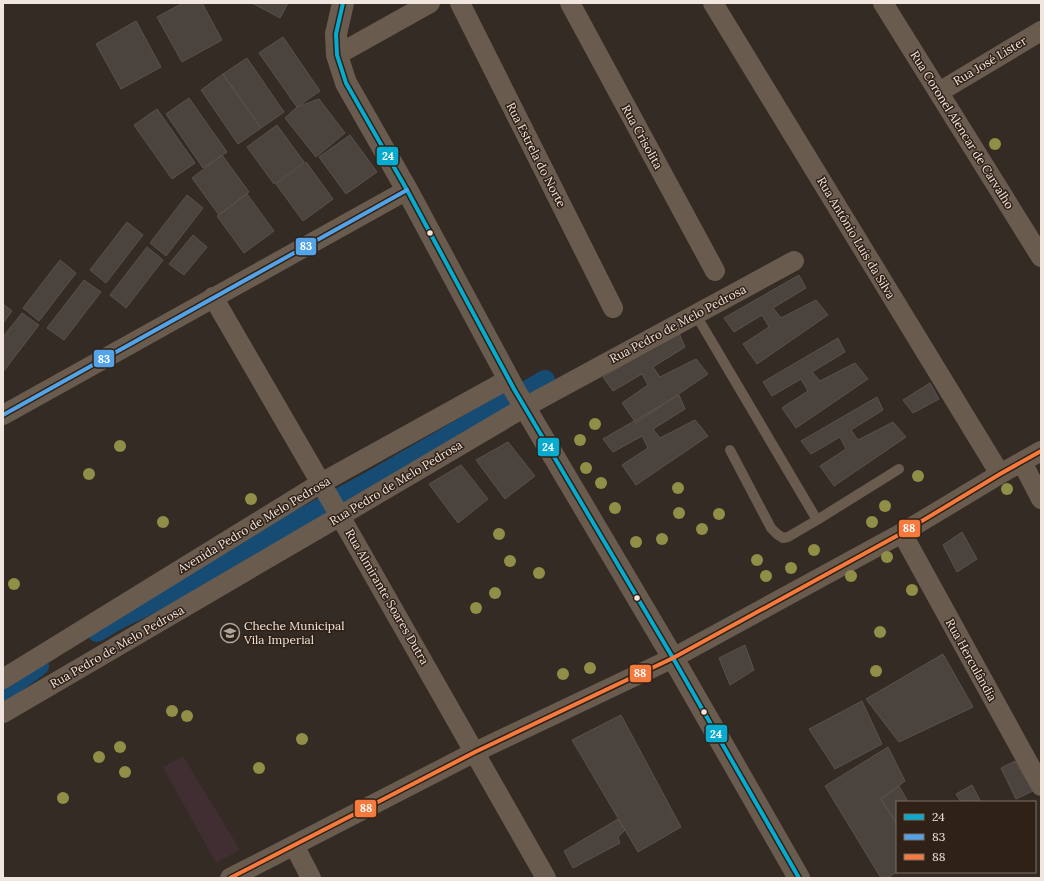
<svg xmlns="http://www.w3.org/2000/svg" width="1044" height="881" font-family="Lora,serif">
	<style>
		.commercial { fill: #412e33 }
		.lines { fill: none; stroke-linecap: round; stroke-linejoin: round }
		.canal { stroke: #164c73; stroke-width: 20 }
		.building { fill: #4b433e; stroke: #59524d }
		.service { stroke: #6a5b4f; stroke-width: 10 }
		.minor { stroke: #6a5b4f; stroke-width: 20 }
		.tertiary { stroke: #6a5b4f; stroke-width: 22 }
		.bus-1-casing { stroke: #2f2115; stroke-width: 7 }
		.bus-2-casing { stroke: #2f2115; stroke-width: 7 }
		.bus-3-casing { stroke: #2f2115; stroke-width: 7 }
		.bus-1 { stroke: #06acd0; stroke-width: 4 }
		.bus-2 { stroke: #53a3e8; stroke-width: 4 }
		.bus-3 { stroke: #f6793e; stroke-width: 4 }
		.tree { fill: #908e47 }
		.bus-dot { fill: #f0e6df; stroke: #2f2115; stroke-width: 1.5 }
		.labels { text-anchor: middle; stroke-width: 3; stroke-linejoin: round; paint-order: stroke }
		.street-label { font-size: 12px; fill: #f0e6df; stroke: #2f2115 }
		.poi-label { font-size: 12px; fill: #f0e6df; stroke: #2f2115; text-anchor: start }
		.line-badge { stroke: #2f2115; stroke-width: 1.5 }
		.badge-label { font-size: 11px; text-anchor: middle; font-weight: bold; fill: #fff }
	</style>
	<rect width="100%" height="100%" fill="#342b25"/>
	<!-- commercial -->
	<path class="commercial" d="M183,756L240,850L216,863L163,767Z"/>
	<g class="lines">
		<!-- canal -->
		<path class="canal" d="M97,632L119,619L152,603L238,553L376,478L545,380
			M3,692L39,666"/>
	</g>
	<!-- building -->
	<path class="building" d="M183,3H202L222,40L182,62L157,17Z
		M252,3H288L280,18Z
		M136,21L161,67L121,89L96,44Z
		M283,37L320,91L297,107L259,53Z
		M247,58L284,112L261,128L223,74Z
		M223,74L261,128L238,144L201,90Z
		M189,98L227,152L203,168L166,114Z
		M319,99L345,133L316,157L285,118L297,107Z
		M157,109L195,163L172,179L134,125Z
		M277,125L304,162L274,184L247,147Z
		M350,135L377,172L346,194L319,157Z
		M222,155L249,192L219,215L192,178Z
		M306,162L333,199L303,221L276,184Z
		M247,194L274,231L244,253L217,216Z
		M187,195L203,208L166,256L150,243Z
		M127,222L143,235L106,283L90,270Z
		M193,235L207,247L184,275L169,264Z
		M147,247L163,260L126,308L110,295Z
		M60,260L76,273L39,321L23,308Z
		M799,275L806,288L773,308L781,318L816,300L828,315L757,364L743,344L769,327L762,315L734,332L724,318Z
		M84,280L101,292L64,340L47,328Z
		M3,304L12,311L3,323Z
		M22,313L39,325L3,372V337Z
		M679,333L685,347L653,367L660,377L696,359L708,374L636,423L622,403L648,385L642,374L613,391L603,377Z
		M838,338L845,352L812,372L820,381L855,363L868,379L796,428L782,408L808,391L801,379L772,396L763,382Z
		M930,383L939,399L913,413L903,400Z
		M679,395L685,409L653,429L660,438L695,420L708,436L636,485L622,465L648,448L642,436L613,452L603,439Z
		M877,397L883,410L851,430L858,440L893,422L906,437L834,486L820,466L846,449L840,437L811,454L801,441Z
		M508,442L535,476L505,499L476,460Z
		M461,465L488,499L458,523L429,484Z
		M962,532L977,559L957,572L943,545Z
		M745,645L754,670L730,685L719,658Z
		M943,654L973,707L899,742L866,699Z
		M862,701L882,744L835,769L809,729Z
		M621,715L681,827L638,852L572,740Z
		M888,747L905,781L881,799L897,825V872L887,878H881L825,786Z
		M1015,761L1033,791L1016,799L1001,768Z
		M972,785L981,802H961L956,794Z
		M899,786L908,802H897V823L881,799Z
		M618,819L625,830L618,837L620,843L573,868L564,851Z"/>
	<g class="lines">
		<!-- service -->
		<path class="service" d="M696,315L817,520L899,469
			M730,450L771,528L777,534L783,538L788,537L817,520"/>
		<!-- minor -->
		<path class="minor" d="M460,3L613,308
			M570,3L715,271
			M713,3L1000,474
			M883,3L1041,257
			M337,55L430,3
			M939,92L1041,31
			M213,297L340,516L546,878
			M3,415L407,190
			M1022,462L1041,499
			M902,533L1041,786
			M3,679L321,483L509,379
			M3,713L340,516L525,407L794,261
			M294,845L311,878
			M230,878L475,752L673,658L902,533L1000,474L1041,451"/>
		<!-- tertiary -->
		<path class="tertiary" d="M343,3L336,34L337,55L346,83L407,190L514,389L673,658L799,878"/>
		<defs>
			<path id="bus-1" d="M343,3L336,34L337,55L346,83L407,190L514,389L673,658L799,878"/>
			<path id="bus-2" d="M3,415L407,190"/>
			<path id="bus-3" d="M230,878L475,752L673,658L902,533L1000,474L1041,451"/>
		</defs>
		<!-- bus-1 casing -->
		<use href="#bus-1" class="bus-1-casing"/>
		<!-- bus-2 casing -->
		<use href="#bus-2" class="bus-2-casing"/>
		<!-- bus-3 casing -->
		<use href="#bus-3" class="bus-3-casing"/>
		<!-- bus-1 -->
		<use href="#bus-1" class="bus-1"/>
		<!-- bus-2 -->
		<use href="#bus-2" class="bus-2"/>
		<!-- bus-3 -->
		<use href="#bus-3" class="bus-3"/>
	</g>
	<!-- trees -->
	<g class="tree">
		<circle cx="995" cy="144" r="6"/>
		<circle cx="595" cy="424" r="6"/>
		<circle cx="580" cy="440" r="6"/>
		<circle cx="120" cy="446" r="6"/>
		<circle cx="586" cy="468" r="6"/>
		<circle cx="89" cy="474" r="6"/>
		<circle cx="918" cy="476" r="6"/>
		<circle cx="601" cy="483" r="6"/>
		<circle cx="678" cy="488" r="6"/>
		<circle cx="1007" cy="489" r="6"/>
		<circle cx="251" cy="499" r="6"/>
		<circle cx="885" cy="506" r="6"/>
		<circle cx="615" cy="508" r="6"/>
		<circle cx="679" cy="513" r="6"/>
		<circle cx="719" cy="514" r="6"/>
		<circle cx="163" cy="522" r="6"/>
		<circle cx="872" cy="522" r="6"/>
		<circle cx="702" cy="529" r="6"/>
		<circle cx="499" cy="534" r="6"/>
		<circle cx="662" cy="539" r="6"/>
		<circle cx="636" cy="542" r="6"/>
		<circle cx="814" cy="550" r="6"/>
		<circle cx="887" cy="557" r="6"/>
		<circle cx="757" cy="560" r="6"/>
		<circle cx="510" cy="561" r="6"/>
		<circle cx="791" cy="568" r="6"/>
		<circle cx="539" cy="573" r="6"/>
		<circle cx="766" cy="576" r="6"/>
		<circle cx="851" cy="576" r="6"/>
		<circle cx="14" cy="584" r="6"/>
		<circle cx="912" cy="590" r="6"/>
		<circle cx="495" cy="593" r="6"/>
		<circle cx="476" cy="608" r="6"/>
		<circle cx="880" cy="632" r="6"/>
		<circle cx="590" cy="668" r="6"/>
		<circle cx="876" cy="671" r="6"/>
		<circle cx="563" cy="674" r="6"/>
		<circle cx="172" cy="711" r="6"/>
		<circle cx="187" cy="716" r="6"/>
		<circle cx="302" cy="739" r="6"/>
		<circle cx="120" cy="747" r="6"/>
		<circle cx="99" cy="757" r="6"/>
		<circle cx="259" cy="768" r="6"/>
		<circle cx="125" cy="772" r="6"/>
		<circle cx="63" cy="798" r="6"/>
	</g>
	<!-- icons -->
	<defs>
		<symbol id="school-ring" viewBox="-11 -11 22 22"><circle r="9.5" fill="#2f2115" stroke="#aea59e" stroke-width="1.5"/><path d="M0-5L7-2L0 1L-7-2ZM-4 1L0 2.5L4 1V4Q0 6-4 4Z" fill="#aea59e"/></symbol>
	</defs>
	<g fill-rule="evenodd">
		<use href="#school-ring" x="219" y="622" width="22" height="22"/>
	</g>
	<!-- markers -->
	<g class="bus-dot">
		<circle cx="430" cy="233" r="3.5"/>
		<circle cx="637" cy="598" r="3.5"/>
		<circle cx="704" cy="712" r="3.5"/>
	</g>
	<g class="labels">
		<!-- street labels -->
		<g class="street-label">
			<text transform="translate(990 61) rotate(-31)" y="4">Rua José Lister</text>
			<text transform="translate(962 130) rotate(58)" y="4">Rua Coronel Alencar de Carvalho</text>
			<text transform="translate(642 137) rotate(61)" y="4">Rua Crisolita</text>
			<text transform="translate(536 155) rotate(63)" y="4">Rua Estrela do Norte</text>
			<text transform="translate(856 238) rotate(59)" y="4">Rua Antônio Luís da Silva</text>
			<text transform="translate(678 324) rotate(-28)" y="4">Rua Pedro de Melo Pedrosa</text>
			<text transform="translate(396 483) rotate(-31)" y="4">Rua Pedro de Melo Pedrosa</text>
			<text transform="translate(254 525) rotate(-31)" y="4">Avenida Pedro de Melo Pedrosa</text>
			<text transform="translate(387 597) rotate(60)" y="4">Rua Almirante Soares Dutra</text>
			<text transform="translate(117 647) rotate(-30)" y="4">Rua Pedro de Melo Pedrosa</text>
			<text transform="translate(971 660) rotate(61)" y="4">Rua Herculândia</text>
		</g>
		<!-- poi labels -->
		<g class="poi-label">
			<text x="244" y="630">Cheche Municipal<tspan x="244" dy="14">Vila Imperial</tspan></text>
		</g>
	</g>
	<g class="line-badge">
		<rect x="376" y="146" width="23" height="20" rx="4" fill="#06acd0"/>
		<rect x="295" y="237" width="22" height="19" rx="4" fill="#53a3e8"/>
		<rect x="93" y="349" width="22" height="19" rx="4" fill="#53a3e8"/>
		<rect x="537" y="437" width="23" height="20" rx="4" fill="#06acd0"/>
		<rect x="898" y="519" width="23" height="19" rx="4" fill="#f6793e"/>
		<rect x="629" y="664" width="23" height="19" rx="4" fill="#f6793e"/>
		<rect x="705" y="724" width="23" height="19" rx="4" fill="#06acd0"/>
		<rect x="354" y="799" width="23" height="19" rx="4" fill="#f6793e"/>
	</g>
	<g class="badge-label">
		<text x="388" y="160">24</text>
		<text x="306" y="250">83</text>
		<text x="104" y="363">83</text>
		<text x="548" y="451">24</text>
		<text x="909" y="532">88</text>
		<text x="640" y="677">88</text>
		<text x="716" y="738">24</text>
		<text x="366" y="812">88</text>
	</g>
	<!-- border -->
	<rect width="1044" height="881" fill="none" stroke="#f0e6df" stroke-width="8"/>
	<!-- legend -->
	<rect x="896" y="801" width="140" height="72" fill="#2f2115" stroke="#7c7066"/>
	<rect x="904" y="814" width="20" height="6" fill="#06acd0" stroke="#7c7066"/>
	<text x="932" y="821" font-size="12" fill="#f0e6df">24</text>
	<rect x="904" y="834" width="20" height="6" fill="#53a3e8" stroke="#7c7066"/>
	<text x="932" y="841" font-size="12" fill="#f0e6df">83</text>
	<rect x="904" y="854" width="20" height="6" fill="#f6793e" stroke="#7c7066"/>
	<text x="932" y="861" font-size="12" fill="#f0e6df">88</text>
</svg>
